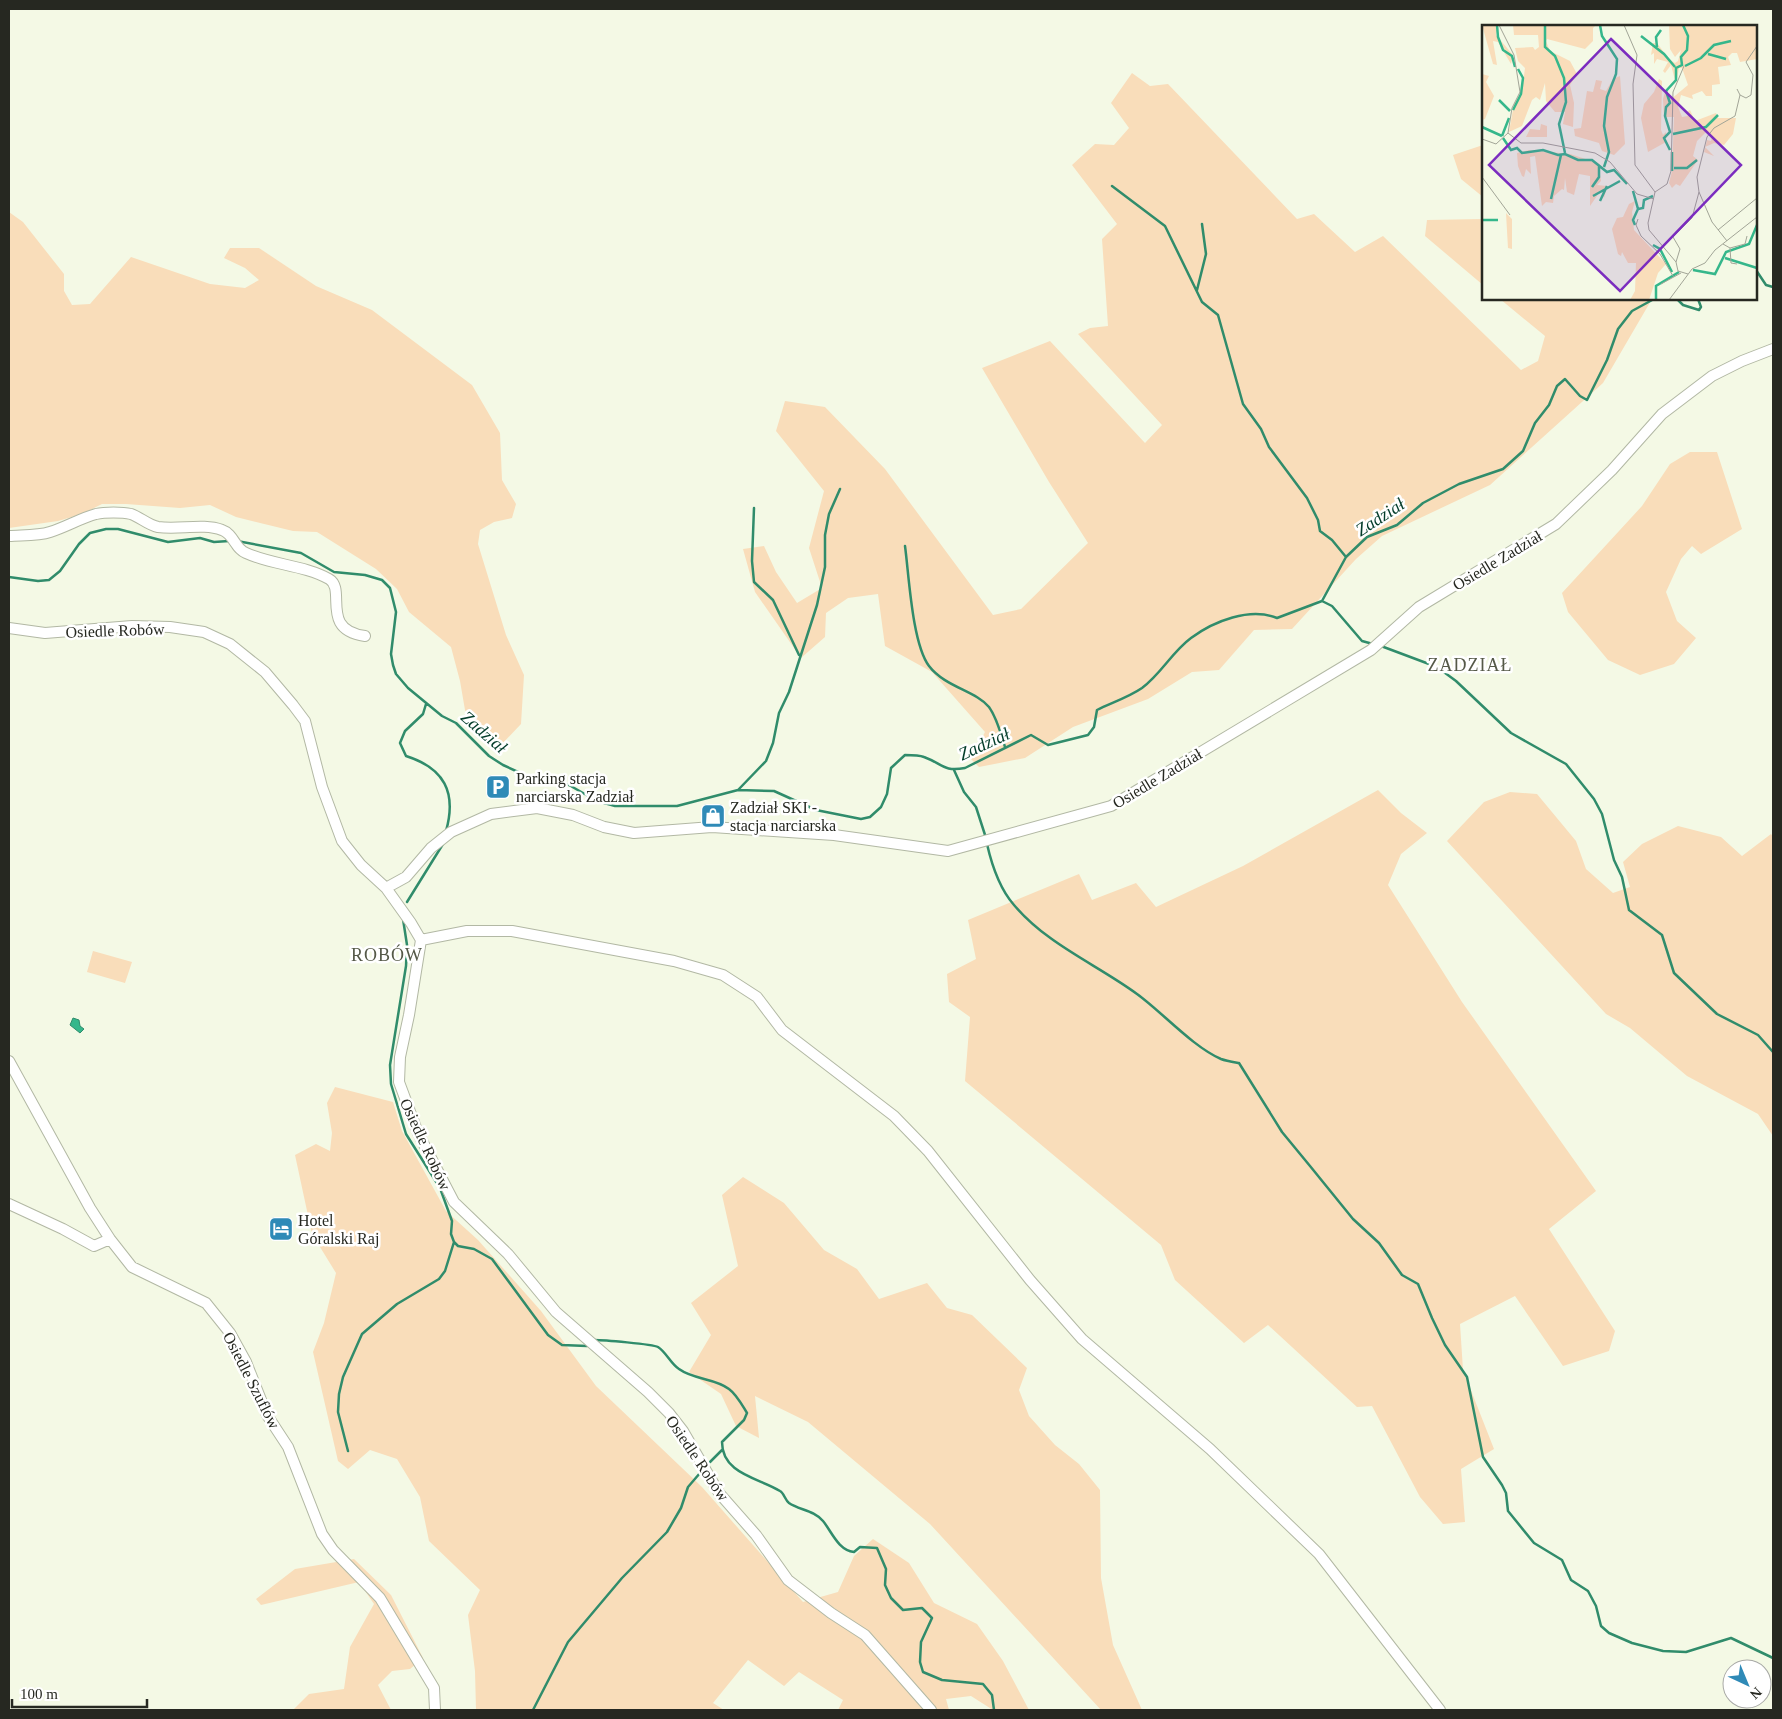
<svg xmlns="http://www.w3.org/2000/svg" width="1782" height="1719" font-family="Georgia,serif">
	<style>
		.green { fill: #f9ddba }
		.water { fill: #35b78b; stroke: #308c6b }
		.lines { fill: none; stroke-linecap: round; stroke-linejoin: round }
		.stream { stroke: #308c6b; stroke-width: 2.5 }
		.minor-casing { stroke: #b2b8a4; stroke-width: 12 }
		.minor { stroke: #fff; stroke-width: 10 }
		.labels { text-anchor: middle; stroke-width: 5; stroke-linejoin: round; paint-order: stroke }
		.street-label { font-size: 16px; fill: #262821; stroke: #fff }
		.poi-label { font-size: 16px; fill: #262821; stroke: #fff; text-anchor: start }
		.water-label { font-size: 18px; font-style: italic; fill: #033c2a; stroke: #fff }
		.neighbourhood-label { font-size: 18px; letter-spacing: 1px; fill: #555948; stroke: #fff }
		.inset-river { fill: none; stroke: #35b78b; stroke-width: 2.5 }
		.inset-road { fill: none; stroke: #a2a597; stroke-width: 1 }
		.view { fill: #7b2cbf; fill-opacity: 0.15; stroke: #7b2cbf; stroke-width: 2.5 }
		.inset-edge { fill: none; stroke: #262821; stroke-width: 2.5 }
	</style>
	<rect width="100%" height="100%" fill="#f4f9e5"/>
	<!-- green -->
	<path class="green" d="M1132,73L1150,86L1168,84L1297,219L1314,214L1355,252L1383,236L1521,370L1538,361L1545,336L1500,299H1652L1603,383L1490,485L1382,536L1356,559L1292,629L1254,630L1219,670L1192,672L1148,699L1073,727L1025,758L979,767L971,759L985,732L932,672L885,646L878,594L848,598L826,613L825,637L801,658L755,592L743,549L764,546L776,572L797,603L822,588L809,548L824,491L776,431L785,401L825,407L885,469L993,615L1021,609L1088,543L1049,482L982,368L1050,341L1145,443L1162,425L1078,334L1090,328L1108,326L1102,239L1117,224L1072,165L1095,144L1114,145L1129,128L1111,103Z
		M1483,145V197L1461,179L1453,155Z
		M9,212L23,222L64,274V291L72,305L90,304L131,257L210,284L245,288L259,280L245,268L224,258L230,248H259L316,286L372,310L472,385L500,433L502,480L516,504L512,518L494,522L480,530L478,544L506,635L524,675L521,724L502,744L484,742L472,726L465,710L460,681L451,647L409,612L397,589L376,569L317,532L293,531L236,517L210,505L180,508L126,504H102L82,514L58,521L9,528Z
		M1483,219V285L1425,236L1427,220Z
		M1690,452H1717L1742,529L1701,554L1692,546L1681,559L1666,592L1677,621L1696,638L1674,664L1640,675L1608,660L1568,612L1562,593L1642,506L1670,464Z
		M1378,790L1401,813L1427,833L1401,854L1388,885L1462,1002L1596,1191L1549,1229L1615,1331L1609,1351L1563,1366L1515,1296L1460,1324L1463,1370L1494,1449L1461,1469L1465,1522L1443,1524L1420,1497L1372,1406L1357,1407L1268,1325L1244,1343L1175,1280L1161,1245L965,1081L970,1017L949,1002L947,974L976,959L968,920L1079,874L1092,900L1136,883L1156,907L1243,866Z
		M1510,792L1537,794L1576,841L1586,869L1613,893L1630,887L1623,862L1642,844L1678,826L1721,837L1742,856L1771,834L1773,837V1136L1758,1114L1687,1076L1630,1028L1606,1014L1447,841L1484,802Z
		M93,951L132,962L125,983L87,972Z
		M335,1087L393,1102L402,1131L446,1211L478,1240L541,1311L596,1386L702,1487L803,1602L838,1592L854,1556L873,1539L909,1563L934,1603L977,1624L1003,1661L1029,1710H993L971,1696L946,1699L949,1710H838L843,1700L799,1672L784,1686L748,1660L713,1703L724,1710H476L475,1671L468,1615L480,1590L429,1541L420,1497L397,1459L370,1450L348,1469L338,1461L313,1352L324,1323L336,1273L312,1234L295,1155L316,1144L330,1151L332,1133L327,1103Z
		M743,1177L784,1203L824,1250L857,1269L879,1299L927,1283L947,1308L972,1315L1027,1368L1019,1390L1029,1416L1055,1445L1079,1464L1100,1490L1101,1578L1113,1645L1142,1710H1101L930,1524L808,1422L755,1396L759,1438L736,1426L721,1394L689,1372L711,1335L691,1303L738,1266L722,1195Z
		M354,1559L391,1595L423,1658L410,1669L392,1671L378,1685L391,1710H293L309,1694L344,1689L350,1647L374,1604L359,1582L261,1605L256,1599L295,1569Z"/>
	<!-- water -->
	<path class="water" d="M73,1018L79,1020L80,1026L84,1029L80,1033L70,1025Z"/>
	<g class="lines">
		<!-- stream -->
		<path class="stream" d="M1112,186L1165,226L1202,302L1218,315L1243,404L1261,429L1269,447L1307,498L1318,520L1320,531L1332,540L1346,557
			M1756,270L1766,285L1773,287
			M1197,290L1206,254L1202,224
			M1677,299L1683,305L1699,310L1701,307L1698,299
			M754,508L752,561L754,582L773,600L799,655
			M237,541L301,553L334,572L365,575L382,580L390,588L396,612L391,654L393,665L396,674L408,688L442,716L456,723L489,756L503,765L527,776L569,785L597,801L615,806H677L738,790L774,791L816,810L861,819L870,817L881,807L887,794L891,768L905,755C911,755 919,755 924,757C943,764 943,772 965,768L1031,735L1048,745L1088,735L1094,727L1097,710C1111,703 1129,697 1142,688C1161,674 1172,652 1191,638C1214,621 1250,607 1277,618L1322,601L1346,557L1367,537L1397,525L1423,503L1459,484L1503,469L1523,451L1535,423L1549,405L1557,386L1565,379L1580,396L1587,400L1607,360L1618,329L1632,311L1654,299
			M905,546C909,575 912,643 929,666C945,687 976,691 989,707C997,718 1001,734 1005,747
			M9,577L38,581L49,580L60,571L79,544L90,533L106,529H118L168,542L200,538L214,542L229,541
			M1322,601L1332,606L1362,641L1373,644
			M1381,646L1437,667L1456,681L1511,733L1566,764L1594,799L1602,814L1614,860L1622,877L1629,910L1662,935L1674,973L1717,1014L1758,1035L1773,1052
			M426,704L423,714L405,731L400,743L406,756C444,768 457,792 446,831
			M954,770L964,792L976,807L986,838
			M739,789L766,761L773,743L779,713L789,692L817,605L825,567V535L829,514L840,489
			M987,844C992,866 999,888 1014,905C1048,945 1096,964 1137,994C1162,1012 1193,1047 1221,1059C1226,1061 1233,1062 1239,1063L1282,1132L1310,1166L1353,1219L1379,1243L1402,1275L1418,1284L1432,1318L1445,1345L1467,1377L1483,1457L1502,1485L1506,1493L1508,1511L1534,1543L1562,1560L1571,1580L1588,1591L1596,1606L1601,1626L1609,1633L1632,1643L1663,1651L1686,1652L1731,1638L1773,1658
			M407,902L443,844
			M403,919L407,945L406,966L390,1065L391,1084L406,1134L440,1188L452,1221L451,1234L454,1242L458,1246L474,1249L492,1259L548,1335L562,1345L587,1346
			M594,1340C603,1340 652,1344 658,1347C666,1352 671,1364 679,1369C694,1380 715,1378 729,1389C737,1395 742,1405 747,1413L744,1420L722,1442C722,1474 759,1478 780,1491C784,1493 785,1500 789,1503C799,1510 814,1510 823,1521C832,1532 838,1550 854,1552L860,1547L877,1548L886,1569L885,1585L891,1598L903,1610L922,1608L932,1618L921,1642L920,1662L923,1672L942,1680L983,1684L992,1695L994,1710
			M348,1451L338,1412L339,1394L343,1377L362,1334L397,1304L439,1279L445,1271L454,1242
			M710,1462L722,1450
			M533,1710L568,1642L622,1578L667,1532L681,1508L688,1487L700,1473"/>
		<defs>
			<path id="minor" d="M9,536C22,535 38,536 50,532C66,527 81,518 96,514C105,512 122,512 131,514C140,517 148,525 158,527C179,530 203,523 222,530C234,534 235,549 246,553C272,565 304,565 329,579C347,589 319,630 365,636
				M9,628L45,633L132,626L170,627L204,632L230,644L265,672L293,705L305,721L322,787L342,841L361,865L386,888L411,923L421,940L409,1015L400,1057L399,1082L418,1133L454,1202L508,1254L556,1312L648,1392L669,1413L683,1431L719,1493L756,1535L788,1580L831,1613L865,1635L931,1710
				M386,888L406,877L431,848L451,832L491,814L537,808L573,815L604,827L634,833L712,827L834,835L948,851L1111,806L1371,650L1419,607L1556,524L1612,470L1662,414L1712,376L1742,361L1773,349
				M421,940L467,931H512L674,961L723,975L757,997L782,1030L894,1116L928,1151L1030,1280L1082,1339L1210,1449L1319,1554L1440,1710
				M9,1061L90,1208L110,1239L132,1267L206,1303L230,1333L246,1362L267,1415L288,1447L322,1534L333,1550L380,1598L434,1688L435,1710
				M9,1204L63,1229L94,1246L110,1239"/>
		</defs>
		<!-- minor casing -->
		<use href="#minor" class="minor-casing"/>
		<!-- minor -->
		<use href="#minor" class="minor"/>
	</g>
	<!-- icons -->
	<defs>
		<symbol id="parking-square" viewBox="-11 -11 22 22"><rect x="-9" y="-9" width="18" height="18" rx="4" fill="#2f8ab7" stroke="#fff"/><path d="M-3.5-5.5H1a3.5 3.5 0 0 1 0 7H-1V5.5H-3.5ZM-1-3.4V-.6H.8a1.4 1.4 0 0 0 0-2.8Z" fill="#fff"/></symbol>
		<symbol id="shop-square" viewBox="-11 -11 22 22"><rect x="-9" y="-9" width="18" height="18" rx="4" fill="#2f8ab7" stroke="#fff"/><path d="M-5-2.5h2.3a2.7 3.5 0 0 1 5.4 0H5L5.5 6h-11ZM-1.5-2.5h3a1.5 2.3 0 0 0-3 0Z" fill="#fff"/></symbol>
		<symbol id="hotel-square" viewBox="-11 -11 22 22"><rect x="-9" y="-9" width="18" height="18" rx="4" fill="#2f8ab7" stroke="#fff"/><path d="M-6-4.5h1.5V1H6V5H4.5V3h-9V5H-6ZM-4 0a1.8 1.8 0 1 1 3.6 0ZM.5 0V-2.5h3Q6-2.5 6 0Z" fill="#fff"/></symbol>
	</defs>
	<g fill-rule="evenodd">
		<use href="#parking-square" x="484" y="773" width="28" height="28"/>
		<use href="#shop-square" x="699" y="802" width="28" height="28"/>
		<use href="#hotel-square" x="267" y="1215" width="28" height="28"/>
	</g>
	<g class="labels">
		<!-- street labels -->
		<g class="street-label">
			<text transform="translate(1497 560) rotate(-31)" y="6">Osiedle Zadział</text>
			<text transform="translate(115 630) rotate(-2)" y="6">Osiedle Robów</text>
			<text transform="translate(1157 778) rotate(-31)" y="6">Osiedle Zadział</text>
			<text transform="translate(426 1144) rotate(65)" y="6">Osiedle Robów</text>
			<text transform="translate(252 1380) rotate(63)" y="6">Osiedle Szuflów</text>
			<text transform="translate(698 1458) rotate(56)" y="6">Osiedle Robów</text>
		</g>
		<!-- poi labels -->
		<g class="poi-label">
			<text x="516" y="784">Parking stacja<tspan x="516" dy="18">narciarska Zadział</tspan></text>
			<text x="730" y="813">Zadział SKI -<tspan x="730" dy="18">stacja narciarska</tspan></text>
			<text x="298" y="1226">Hotel<tspan x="298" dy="18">Góralski Raj</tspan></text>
		</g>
		<!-- water labels -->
		<g class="water-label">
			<text transform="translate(1380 517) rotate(-33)" y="6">Zadział</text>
			<text transform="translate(484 732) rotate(41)" y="6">Zadział</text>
			<text transform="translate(984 744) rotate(-25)" y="6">Zadział</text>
		</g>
		<!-- neighbourhood labels -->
		<g class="neighbourhood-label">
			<text x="1470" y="671">ZADZIAŁ</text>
			<text x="387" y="961">ROBÓW</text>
		</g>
	</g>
	<!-- overview -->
	<g transform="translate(1482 25)">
		<rect width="275" height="275" fill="#f4f9e5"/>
		<path d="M0,0H16L14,10L31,30L29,39L16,17L11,16L15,40L11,39ZM31,0H114L111,3V16L103,24L65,14L64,16L68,26L88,36L95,49L88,60L92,78L91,102L81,99L83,87H73L64,76L63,58L58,75L54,72L50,75L40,101L27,107L32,79L40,66L43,43L36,36L33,23L51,22L53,25L57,22L56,10H32ZM187,0H275V34L258,37L255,28H250L246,32L249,40L236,42L238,59L230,60V71H224L220,66L210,70L211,74L199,70L196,82L200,92L206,91L205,87L208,85L213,96L234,88L236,93H254L251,109L242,120L232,118L223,122L232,131L222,127L225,115L229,116L230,111L224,107L215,116L211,131L216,135L198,161L194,159L190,163L187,158L190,146L192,92H182L181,74L184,64L188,75L206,60L200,43H197L194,59L189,40L183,48L181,46L186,37L175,34L172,39V28L169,30L171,18H175L187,34L193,38L196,36L199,25L193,32L188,24ZM0,49L7,51L4,57L12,71L3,94L0,95ZM138,51L143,119L132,130L120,126L117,118L93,111L92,104L99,103L105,66L111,67L114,55L120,56L118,64L124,66L131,54ZM177,54L180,56L179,105L181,110L184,107V117L166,127L159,93L162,79L172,67ZM59,99L65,101V112H44L48,104L58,105ZM47,125L88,129L116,138L120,142L117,143L119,156L115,160L125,161L122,173L119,165L108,181V151L97,149L92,170L85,167L83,153L82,165L80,164L72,171L71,178L64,177L60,181L53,131L48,132L49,149L44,144L42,152L40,151L36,141L35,128ZM153,176L150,187L152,205L184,239L176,248L167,275H148L153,266L154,238H146L140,227L139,231L136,229L130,204L135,193L141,192L147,179ZM24,188L30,194V224L26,223Z" fill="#f9ddba"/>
		<path class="inset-river" d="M15,0L16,12L21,25L30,31L33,42M63,0V22L73,31L82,53L84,77L77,99L83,128M118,0L120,11L135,34L134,49L125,72L122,101L127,127L122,142M159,11L182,29L193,42M175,22L174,12L179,5M226,29L244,34M203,41L219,33L232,20L249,16M17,75L28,86M31,85L39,69L41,53L36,44M0,102L20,111M191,109L224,102L236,90M20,111L27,93M21,113L29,125L35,123L40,128L61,125L76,130L83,129L96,135H110L125,147L132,145L145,159M188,125L182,113L188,107L183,91L184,82L188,78L184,66L194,55V43L200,40L199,32L205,25L206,11L201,0M192,143H205L215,135M190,146V127M110,162L117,152V140M151,166L156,184L151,195L153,200M111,171L138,156M69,174L79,130M118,176L125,161M156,184L161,183L162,175L171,171M0,195H16M171,220L178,224L190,247M243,233L275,243M211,245L233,249L244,227L267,219L275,200M174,275V261L197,247"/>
		<path class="inset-road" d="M142,0L155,30L151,59L153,140L173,167M202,41L191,67L189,146L185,159L173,167L166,198L167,205L194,237L196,246L206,249M258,70L264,73L269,70L271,50L264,37L275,21M26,108L39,118H61L113,128L128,137L155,169L172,174M0,114L14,119L26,108L30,83L38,67L32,30L17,0M0,152L28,190M217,167L230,197L245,216M156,194L154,200L159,211L178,229L191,251M236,205L275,173M241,219L248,223L249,238L255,239M248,223L263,219L265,211M194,237L198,224L191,212L210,193L217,167L215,152L225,112L232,103L253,91L258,70L255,64M179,259L199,248M187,275L210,244L223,238L233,225L275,192"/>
		<path class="view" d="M129,14L259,140L138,266L7,140Z"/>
		<rect width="275" height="275" class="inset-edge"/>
	</g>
	<!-- border -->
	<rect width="1782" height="1719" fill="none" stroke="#262821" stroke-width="20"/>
	<!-- north arrow -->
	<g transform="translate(1747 1684) rotate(136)"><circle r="24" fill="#ffffff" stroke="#a8a9a6"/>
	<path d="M0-4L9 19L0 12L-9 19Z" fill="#2f8ab7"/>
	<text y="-8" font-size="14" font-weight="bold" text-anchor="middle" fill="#262821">N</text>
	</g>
	<!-- scale -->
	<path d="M12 1699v8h135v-8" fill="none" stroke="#262821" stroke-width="2.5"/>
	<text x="20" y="1699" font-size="15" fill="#262821" stroke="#ffffff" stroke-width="4" paint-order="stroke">100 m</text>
</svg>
